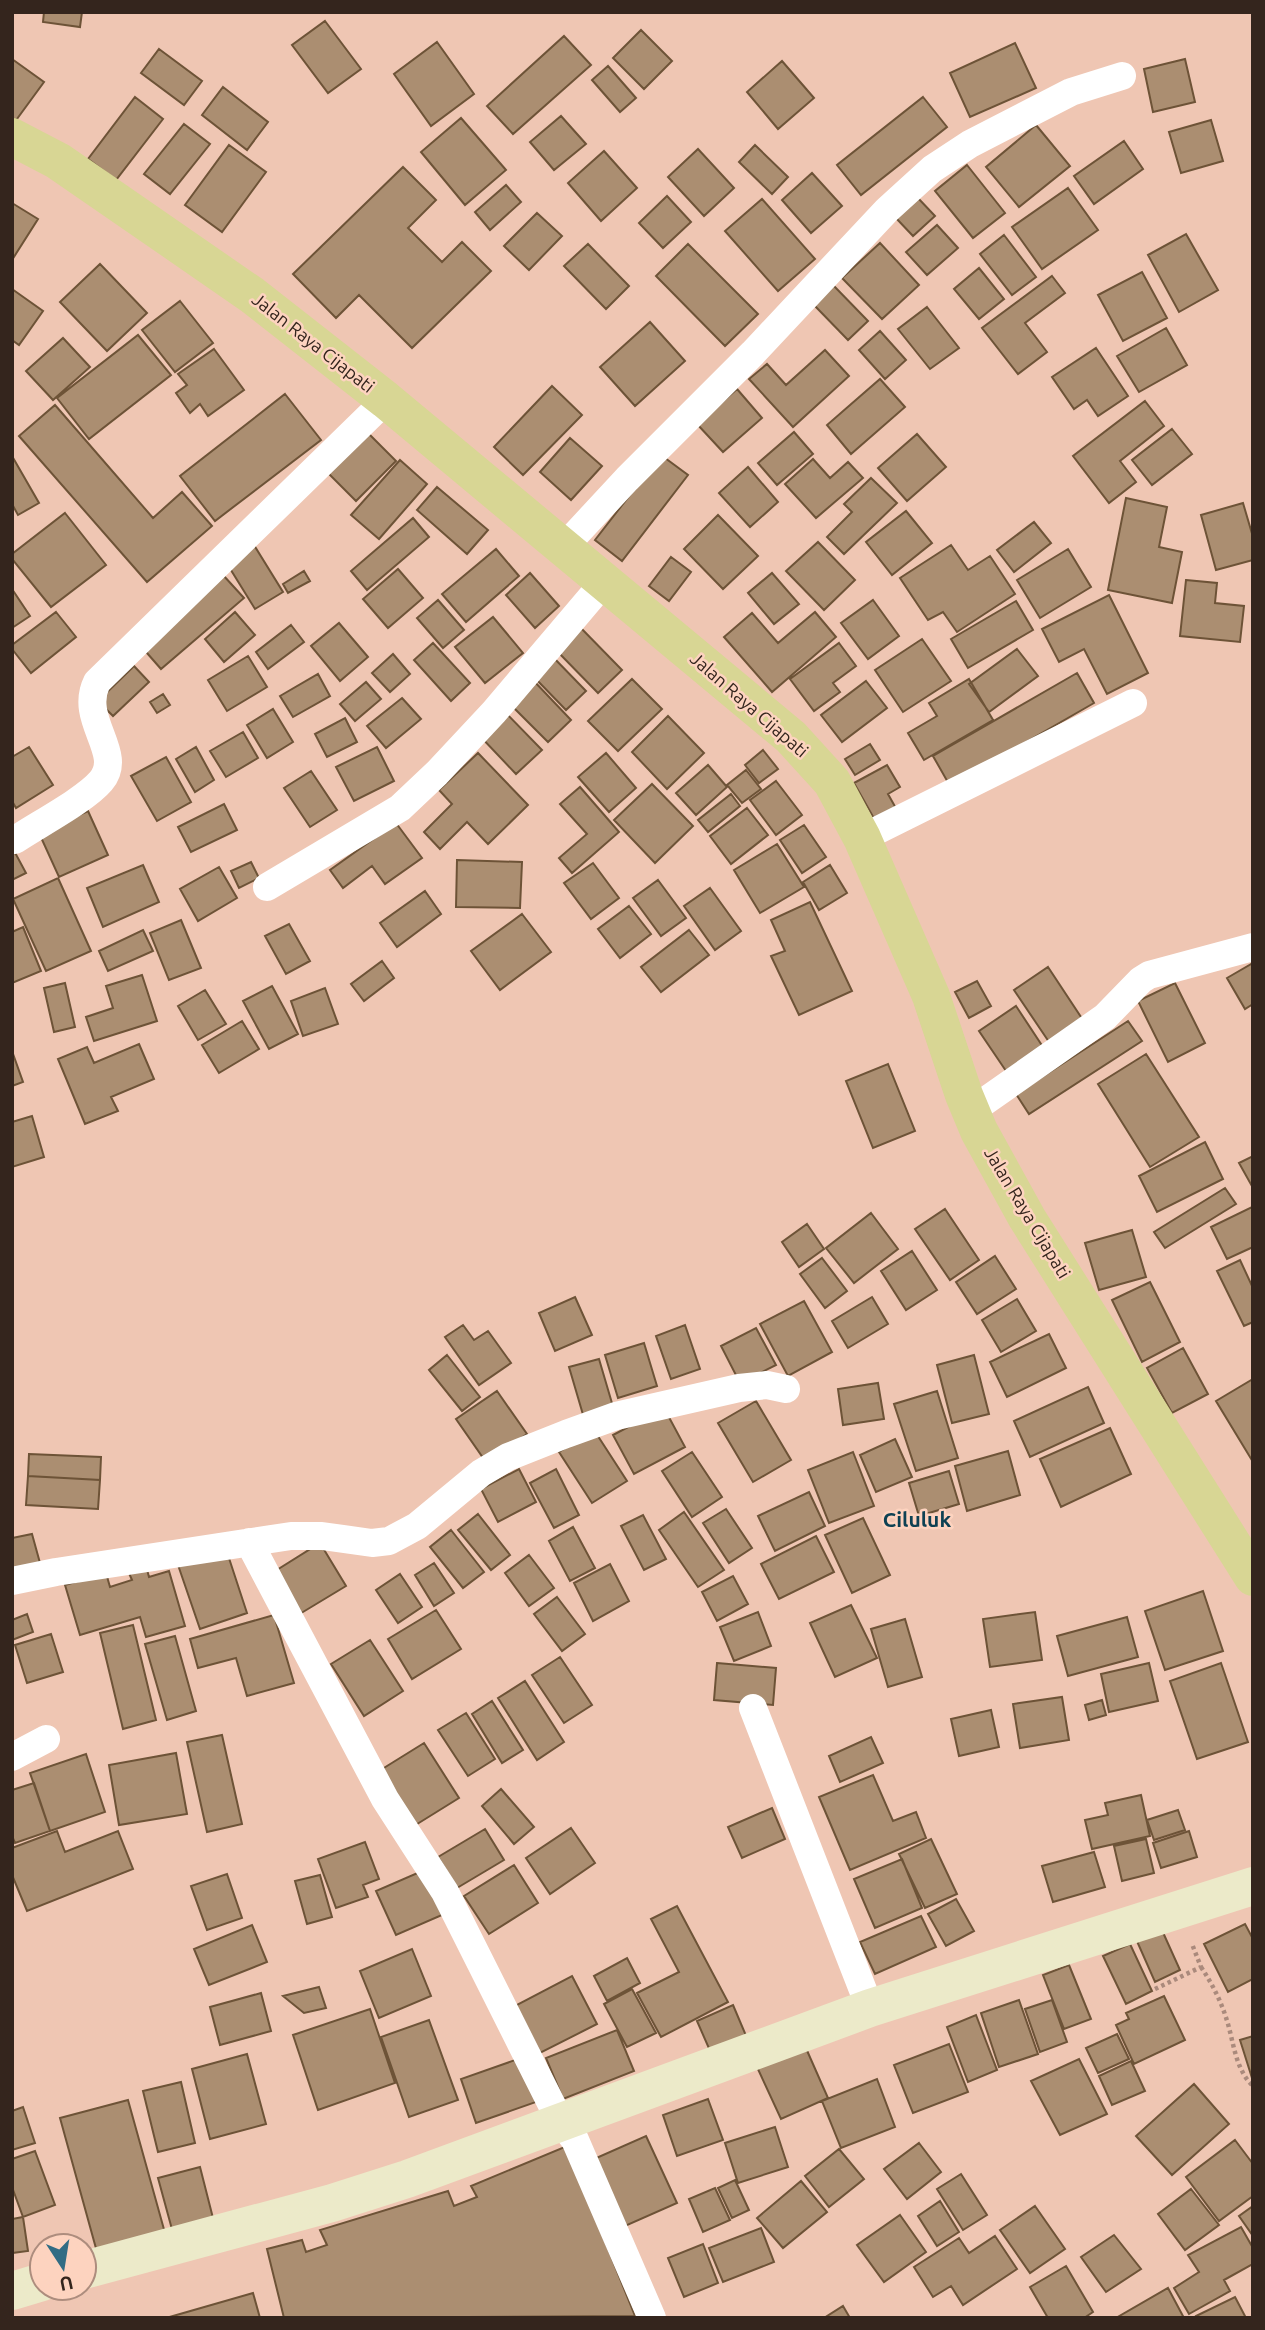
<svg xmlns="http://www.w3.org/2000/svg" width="1265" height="2330" font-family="Ubuntu,sans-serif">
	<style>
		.building { fill: #ab8e71; stroke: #6d5337; stroke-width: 2 }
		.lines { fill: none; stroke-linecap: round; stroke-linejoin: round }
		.path { stroke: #aa8a7c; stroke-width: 4.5; stroke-dasharray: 3.5 3.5; stroke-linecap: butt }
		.street { stroke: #fff; stroke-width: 28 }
		.secondary { stroke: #eceac9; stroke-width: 38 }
		.primary { stroke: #d8d694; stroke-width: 38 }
		.labels { text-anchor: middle; stroke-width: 5; stroke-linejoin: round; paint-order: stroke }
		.street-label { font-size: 18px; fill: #34251d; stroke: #fdd3bf }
		.quarter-label { font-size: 21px; font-weight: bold; fill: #0e4153; stroke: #fdd3bf }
	</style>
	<rect width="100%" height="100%" fill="#efc6b3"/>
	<!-- building -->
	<path class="building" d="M44,12H82L80,27L43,22Z
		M325,21L361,69L328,93L292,45Z
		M641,30L672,61L644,89L613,58Z
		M564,36L591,65L513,134L487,106Z
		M437,42L474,94L431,126L394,74Z
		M1015,43L1036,88L970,117L950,73Z
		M159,49L202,81L184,105L141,73Z
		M12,59L44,82L14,123L12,122Z
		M1185,59L1195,102L1153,112L1144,69Z
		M782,61L814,98L778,129L747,92Z
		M608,66L636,98L620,112L592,80Z
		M223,87L268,122L247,150L202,115Z
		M135,97L163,119L116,180L88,159Z
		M923,97L947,127L861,195L837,165Z
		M561,116L586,144L554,170L530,142Z
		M461,118L506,170L465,205L421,152Z
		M1211,120L1223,161L1181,173L1169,132Z
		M184,124L210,144L170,194L144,174Z
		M1036,125L1070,166L1019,207L986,167Z
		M1124,141L1143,169L1094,204L1074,176Z
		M229,145L266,172L222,232L185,205Z
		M755,145L788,177L772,194L739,162Z
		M698,149L734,188L704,216L668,177Z
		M604,151L637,188L601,221L568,183Z
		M967,165L1005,213L973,238L935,191Z
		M403,167L436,200L408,228L442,262L462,242L491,271L412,348L359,295L336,318L293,274Z
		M812,173L842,206L811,233L782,200Z
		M506,185L521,202L490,230L475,212Z
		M1068,188L1098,230L1042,269L1012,227Z
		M667,196L691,222L663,248L639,223Z
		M917,197L935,216L913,236L895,217Z
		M762,199L815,259L778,291L725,231Z
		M12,203L38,219L12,260Z
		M537,213L562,236L529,270L504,246Z
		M937,225L958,248L927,275L906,252Z
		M1186,234L1218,290L1179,312L1148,255Z
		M1004,235L1036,277L1012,295L980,254Z
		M880,243L919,285L882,319L842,278Z
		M588,244L629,286L606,309L564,266Z
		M688,244L758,314L725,346L656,276Z
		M100,264L147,313L107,351L60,302Z
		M979,268L1004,299L979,319L954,289Z
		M1142,272L1167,318L1123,341L1098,295Z
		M1052,276L1065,293L1025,323L1047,352L1018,374L982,328Z
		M833,285L868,321L848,340L813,304Z
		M12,289L43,311L19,345L12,340Z
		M180,301L213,343L175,372L142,330Z
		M927,307L959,348L930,369L898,329Z
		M650,322L685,361L635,406L600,367Z
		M1166,328L1187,365L1139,392L1117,356Z
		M880,331L906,360L885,379L859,350Z
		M138,335L171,375L89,439L57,398Z
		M63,338L90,367L53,400L26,371Z
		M1096,348L1128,396L1098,416L1087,400L1074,409L1052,377Z
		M214,349L244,390L208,416L200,404L190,413L176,393L187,385L178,374Z
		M825,350L849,376L793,427L749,379L767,364L786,385Z
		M880,379L905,407L851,454L827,425Z
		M552,386L582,415L523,475L494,447Z
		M737,389L762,418L723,452L697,424Z
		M285,394L321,440L215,521L180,476Z
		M1145,401L1164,426L1120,461L1136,482L1109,503L1073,456Z
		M55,405L153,518L182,492L212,526L147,582L19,436Z
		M1172,429L1192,454L1152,485L1132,460Z
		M367,432L396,461L356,501L328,473Z
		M794,432L813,454L777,485L758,463Z
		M917,434L946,467L907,501L878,468Z
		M570,438L602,466L571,500L540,472Z
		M661,455L688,475L622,561L595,540Z
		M12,456L39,503L18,515L12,504Z
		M813,459L830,478L848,462L863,478L816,518L785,484Z
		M400,460L427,484L379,539L351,515Z
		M748,467L778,502L750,527L719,493Z
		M871,478L897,503L844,554L827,537L852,512L844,504Z
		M437,487L488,530L467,554L417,510Z
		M1126,498L1167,507L1159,547L1182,552L1172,603L1108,590Z
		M1243,503L1253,537V560L1216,570L1201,515Z
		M906,511L932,543L892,575L866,542Z
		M65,513L106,565L51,607L12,559V554Z
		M718,515L758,556L723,589L684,549Z
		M413,518L429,537L367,590L351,571Z
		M1034,522L1051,543L1014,572L997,550Z
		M818,542L855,580L824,610L786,571Z
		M254,545L283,592L255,609L226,562Z
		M951,545L968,570L990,556L1015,594L957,632L943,612L928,620L900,578Z
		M496,549L519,576L466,622L442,594Z
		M1068,549L1091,587L1040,618L1017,580Z
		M671,557L691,572L669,601L649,586Z
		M398,569L423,598L388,628L363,599Z
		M304,571L310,581L288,593L283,584Z
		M530,573L559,606L535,628L506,595Z
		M772,573L799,604L774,624L748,593Z
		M223,575L244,598L161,669L140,645Z
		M1186,580L1217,583L1215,603L1244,606L1240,642L1180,636Z
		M12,589L30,616L12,628Z
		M1109,595L1148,673L1107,694L1084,649L1059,662L1042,629Z
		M438,600L464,630L443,648L417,618Z
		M873,600L899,636L868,659L841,623Z
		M1016,601L1033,630L968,668L951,639Z
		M56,612L76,637L31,673L12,649V645Z
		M235,612L255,635L224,662L205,639Z
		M815,612L836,637L772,692L724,637L752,613L778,643Z
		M493,617L523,653L485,683L455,647Z
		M339,623L368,657L340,681L311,646Z
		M577,624L622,670L598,693L553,647Z
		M291,625L304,642L268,669L256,652Z
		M922,639L951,681L903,712L875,670Z
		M433,643L470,683L451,701L414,660Z
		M839,643L856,666L833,683L840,692L814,711L790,679Z
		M1017,649L1038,676L989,712L969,684Z
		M393,654L410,674L390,692L372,673Z
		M551,655L586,691L566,710L531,674Z
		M248,656L267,687L227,711L208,680Z
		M134,666L149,682L113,716L98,701Z
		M1077,673L1094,703L950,786L933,756Z
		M318,674L330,696L293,717L280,696Z
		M532,679L571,720L548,742L508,702Z
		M632,679L662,709L618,751L588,721Z
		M969,679L993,720L924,760L908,733L937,716L929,703Z
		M866,681L887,708L842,742L821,715Z
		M366,682L381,699L355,721L340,704Z
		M163,694L170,705L157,713L150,702Z
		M402,698L421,719L386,748L367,726Z
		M273,709L293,742L267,758L247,725Z
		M503,710L542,750L516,774L478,734Z
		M668,716L704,753L667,789L632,752Z
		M345,718L357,742L327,757L315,734Z
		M243,732L258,758L226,777L210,751Z
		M870,744L880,760L855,775L845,759Z
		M29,747L53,785L16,808L12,801V757Z
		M196,747L214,780L195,792L176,759Z
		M377,747L394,781L354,801L336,767Z
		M763,750L778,769L759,783L745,765Z
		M478,753L528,805L488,844L467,822L440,849L424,832L452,804L439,790Z
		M606,753L636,788L609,812L578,777Z
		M166,757L191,802L157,821L131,776Z
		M708,765L727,787L696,815L676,793Z
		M887,765L900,787L888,794L897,810L876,822L854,783Z
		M746,770L761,789L742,803L727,785Z
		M311,771L337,810L310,827L284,788Z
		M776,781L802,815L776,835L750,800Z
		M652,784L693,826L655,863L614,820Z
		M580,787L619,832L572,873L559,858L587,834L560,804Z
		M731,794L740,806L708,832L698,820Z
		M224,804L237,830L191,852L178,827Z
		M747,808L768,835L731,864L710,836Z
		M88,811L108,855L59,877L39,833Z
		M396,823L422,858L385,884L372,866L343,888L330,870Z
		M804,825L826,857L802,873L780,840Z
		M777,844L804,887L760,913L734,870Z
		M12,847L26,873L12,880Z
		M457,860L522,862L520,908L456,907Z
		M251,862L259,878L239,888L231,871Z
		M593,863L619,898L591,919L564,883Z
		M143,865L159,902L103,927L87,888Z
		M830,865L847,893L819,910L803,882Z
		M219,867L237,898L198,921L180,889Z
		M58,878L91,951L46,971L13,899Z
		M658,880L686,918L661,936L633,898Z
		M710,888L741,931L715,950L684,906Z
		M425,891L441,914L397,947L380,923Z
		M810,902L852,991L799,1015L771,956L785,951L771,920Z
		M629,906L651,934L620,958L598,929Z
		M522,914L551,952L500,990L471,951Z
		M181,920L201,968L169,980L150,933Z
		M289,924L310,961L286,974L265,936Z
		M23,927L41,971L12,983V932Z
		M143,930L153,951L108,971L99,951Z
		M689,930L709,955L661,992L641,967Z
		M382,961L394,978L364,1001L351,984Z
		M1253,963V1004L1245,1009L1227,978Z
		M1048,967L1083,1020L1049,1042L1014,990Z
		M142,975L157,1021L94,1041L86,1017L113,1008L106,986Z
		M977,981L991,1006L969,1018L955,992Z
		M65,983L75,1027L54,1032L44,988Z
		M1175,983L1205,1043L1168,1062L1138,1001Z
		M272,986L298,1034L269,1049L243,1001Z
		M325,988L338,1024L303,1036L291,1001Z
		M205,990L226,1024L198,1040L178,1006Z
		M1016,1006L1043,1047L1006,1071L979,1031Z
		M242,1021L259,1049L219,1073L202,1045Z
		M1128,1021L1142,1041L1029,1114L1016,1094Z
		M139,1044L154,1079L111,1097L118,1111L85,1124L58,1059L87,1047L94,1063Z
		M12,1051L23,1082L12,1086Z
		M1146,1054L1199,1137L1150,1167L1098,1084Z
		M888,1064L915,1131L873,1148L846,1081Z
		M32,1116L44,1157L12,1167V1122Z
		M1205,1142L1223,1179L1157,1212L1139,1176Z
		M1253,1156V1188L1239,1163Z
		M1225,1188L1236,1204L1165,1248L1154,1232Z
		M1252,1207L1253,1247L1227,1259L1211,1227Z
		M945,1209L979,1260L950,1280L915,1229Z
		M871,1213L898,1249L854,1283L826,1248Z
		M807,1224L824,1249L799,1267L782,1242Z
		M1132,1230L1146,1277L1099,1290L1085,1243Z
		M912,1251L937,1290L906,1310L881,1271Z
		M995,1256L1016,1289L977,1314L956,1282Z
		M822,1258L847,1291L825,1308L800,1274Z
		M1240,1260L1253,1288V1322L1244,1326L1217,1271Z
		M1150,1282L1180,1342L1142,1362L1112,1300Z
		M575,1297L592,1335L555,1351L539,1313Z
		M872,1297L888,1324L848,1348L832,1321Z
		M1017,1299L1036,1331L1001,1352L982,1320Z
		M804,1301L832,1352L788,1376L760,1324Z
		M463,1325L474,1340L488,1331L511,1363L479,1385L445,1337Z
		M685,1325L700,1369L671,1379L656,1336Z
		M756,1328L776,1365L740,1383L721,1346Z
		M1049,1334L1066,1368L1007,1397L990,1362Z
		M644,1343L657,1386L618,1398L605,1355Z
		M1183,1348L1208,1394L1172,1413L1147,1368Z
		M447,1355L480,1397L462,1411L429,1370Z
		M974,1355L989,1414L952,1423L937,1365Z
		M599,1359L614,1410L584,1418L569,1367Z
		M1253,1379V1462L1216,1401Z
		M878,1383L884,1419L843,1425L838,1389Z
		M1088,1387L1104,1423L1030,1457L1014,1421Z
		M497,1391L527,1434L486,1462L456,1419Z
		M937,1391L958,1458L916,1471L894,1404Z
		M756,1401L791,1460L753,1482L718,1423Z
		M664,1408L685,1447L634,1474L613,1435Z
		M1110,1428L1131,1474L1061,1507L1040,1459Z
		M594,1430L627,1481L592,1503L559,1452Z
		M895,1439L912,1477L876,1492L860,1455Z
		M1008,1451L1020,1495L967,1511L955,1466Z
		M692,1452L722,1497L692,1517L662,1471Z
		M853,1452L874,1506L829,1523L808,1470Z
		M29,1454L101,1457L100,1480L28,1476Z
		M519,1469L536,1502L498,1522L481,1489Z
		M556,1469L579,1515L554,1528L530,1483Z
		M949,1471L959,1504L919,1516L909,1483Z
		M28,1476L100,1480L98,1509L26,1505Z
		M809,1492L825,1526L775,1551L758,1516Z
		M726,1509L752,1548L729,1563L703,1523Z
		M684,1512L724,1570L698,1587L659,1530Z
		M478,1514L510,1555L491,1570L458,1530Z
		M643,1515L666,1559L644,1570L621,1526Z
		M863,1518L890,1575L852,1593L825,1535Z
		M573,1527L595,1568L570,1581L549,1541Z
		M451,1530L484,1572L463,1588L430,1547Z
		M32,1534L40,1563L12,1569V1538Z
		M816,1536L834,1572L779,1599L761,1564Z
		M320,1543L346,1586L298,1615L272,1573Z
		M226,1549L247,1613L200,1629L178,1565Z
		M529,1555L554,1588L529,1606L505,1573Z
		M434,1563L454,1593L434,1606L415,1575Z
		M610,1564L629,1601L593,1621L574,1583Z
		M146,1566L149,1577L169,1571L185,1626L146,1637L140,1617L80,1635L65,1585L106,1573L110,1587L132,1580L128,1571Z
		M400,1574L422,1607L398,1623L376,1590Z
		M733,1576L748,1604L717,1621L702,1592Z
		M1203,1591L1223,1651L1165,1670L1145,1611Z
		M557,1597L585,1634L562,1651L534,1614Z
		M851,1605L877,1658L835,1677L810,1623Z
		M436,1610L461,1649L412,1679L388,1639Z
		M758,1612L771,1646L734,1661L720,1627Z
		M1035,1612L1042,1660L990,1667L983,1619Z
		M27,1614L33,1632L12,1640V1620Z
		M274,1615L294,1683L247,1696L236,1658L198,1668L190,1639Z
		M1127,1617L1138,1657L1068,1676L1057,1636Z
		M905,1619L922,1677L888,1687L871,1629Z
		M133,1625L156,1720L123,1729L100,1633Z
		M51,1634L63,1672L27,1683L15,1645Z
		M175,1636L196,1711L167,1720L145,1644Z
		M370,1640L403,1691L364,1716L331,1664Z
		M560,1657L592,1705L564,1723L532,1675Z
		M717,1663L776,1668L773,1705L714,1700Z
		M1149,1663L1158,1701L1109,1712L1101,1674Z
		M1221,1663L1248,1742L1197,1759L1170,1681Z
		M525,1681L564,1742L537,1760L498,1698Z
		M1062,1697L1069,1740L1020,1748L1013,1704Z
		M1102,1700L1106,1715L1089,1720L1085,1705Z
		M492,1701L523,1750L502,1763L472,1714Z
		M991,1710L999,1747L959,1756L951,1719Z
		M466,1713L495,1759L468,1776L438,1730Z
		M222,1735L242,1824L207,1832L187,1742Z
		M871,1737L883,1763L840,1782L829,1756Z
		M424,1743L459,1798L414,1826L379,1771Z
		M176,1753L187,1814L119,1825L109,1765Z
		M86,1754L105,1812L50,1831L30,1773Z
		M873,1775L893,1821L916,1812L926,1838L850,1870L819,1797Z
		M34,1783L50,1831L15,1843L12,1836V1790Z
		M501,1789L534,1827L514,1844L482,1806Z
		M1141,1795L1150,1836L1092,1849L1085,1820L1108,1815L1105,1803Z
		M772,1808L785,1839L742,1858L728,1827Z
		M1178,1810L1185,1830L1154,1840L1147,1820Z
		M571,1828L595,1863L550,1894L526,1858Z
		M485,1829L504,1860L457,1888L438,1857Z
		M57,1831L65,1852L118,1831L133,1869L27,1911L12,1875V1848Z
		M1189,1831L1197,1857L1161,1868L1153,1843Z
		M931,1839L957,1894L925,1908L899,1854Z
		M1146,1839L1154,1873L1122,1881L1114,1846Z
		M365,1842L379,1879L363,1885L368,1897L336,1908L318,1859Z
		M1094,1852L1105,1887L1053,1902L1042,1866Z
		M902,1859L922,1908L875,1928L854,1879Z
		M514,1865L538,1903L489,1934L464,1896Z
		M422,1871L442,1915L396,1935L376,1891Z
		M227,1874L242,1918L207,1930L191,1886Z
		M320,1875L332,1917L307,1924L295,1881Z
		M956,1899L974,1931L946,1946L928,1914Z
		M677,1906L728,2002L661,2037L637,1993L679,1972L651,1919Z
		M921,1916L936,1947L875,1974L860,1942Z
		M1245,1924L1253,1939V1979L1228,1992L1204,1944Z
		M252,1925L267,1962L209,1985L194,1949Z
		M1161,1928L1180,1970L1155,1982L1136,1939Z
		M1130,1944L1152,1991L1126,2004L1103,1956Z
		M412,1949L431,1996L379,2018L360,1971Z
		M627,1958L640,1983L607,2001L594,1976Z
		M1069,1965L1091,2019L1064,2029L1043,1975Z
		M572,1976L597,2024L534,2056L509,2009Z
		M319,1987L326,2008L304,2013L283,1996Z
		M632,1989L656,2033L627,2047L604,2004Z
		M261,1993L271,2031L220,2045L210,2007Z
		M1164,1996L1185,2040L1134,2064L1116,2025L1129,2019L1126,2013Z
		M1019,2000L1038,2054L999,2067L981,2013Z
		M1052,2000L1067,2042L1040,2052L1025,2009Z
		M733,2005L747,2038L711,2053L697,2021Z
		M370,2009L395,2083L318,2110L293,2035Z
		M976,2015L997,2070L968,2082L947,2027Z
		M429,2020L458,2100L409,2117L381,2037Z
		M617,2030L634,2071L563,2099L546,2058Z
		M1117,2034L1129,2059L1098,2073L1086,2048Z
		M1253,2036V2078H1252L1240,2040Z
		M949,2044L968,2092L913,2113L894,2065Z
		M805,2046L828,2098L781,2119L757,2067Z
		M247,2054L266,2124L210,2139L192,2069Z
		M521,2058L536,2102L476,2123L461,2079Z
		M1079,2059L1107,2114L1060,2135L1031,2081Z
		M1131,2061L1145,2091L1112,2105L1099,2076Z
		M877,2079L895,2127L841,2148L822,2101Z
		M181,2082L195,2143L158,2152L143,2091Z
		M1194,2084L1229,2124L1172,2175L1136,2136Z
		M708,2099L723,2140L677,2156L663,2115Z
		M128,2100L165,2233L97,2252L60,2118Z
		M23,2107L35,2143L12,2150V2111Z
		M775,2127L788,2167L738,2183L725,2143Z
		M646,2136L677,2203L625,2226L594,2159Z
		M1235,2140L1253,2164V2196L1219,2221L1186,2177Z
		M919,2143L941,2172L907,2199L884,2169Z
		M567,2146L635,2316L284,2318L267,2249L302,2240L306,2252L327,2245L320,2230L448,2191L454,2206L477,2197L471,2186Z
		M839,2149L864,2179L829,2207L805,2176Z
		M35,2151L55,2205L23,2217L12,2187V2159Z
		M200,2167L214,2222L173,2233L158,2178Z
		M961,2174L987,2215L963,2230L937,2189Z
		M735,2180L749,2210L732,2218L718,2188Z
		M801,2181L827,2212L783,2248L757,2218Z
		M715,2188L730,2220L703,2232L689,2199Z
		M1191,2189L1219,2225L1185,2250L1158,2214Z
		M940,2201L959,2232L937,2246L918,2216Z
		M1035,2206L1065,2249L1030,2273L1000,2230Z
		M1253,2206V2236L1239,2216Z
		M900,2215L926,2252L884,2282L857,2245Z
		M23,2217L28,2251L12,2253V2219Z
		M1241,2227L1253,2248V2264L1224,2280L1230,2291L1189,2314L1174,2288L1199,2272L1188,2255Z
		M761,2228L774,2262L723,2282L709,2248Z
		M1114,2235L1141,2269L1106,2292L1081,2257Z
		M995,2236L1017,2269L963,2305L951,2286L933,2297L914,2267L959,2238L969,2253Z
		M703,2244L718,2283L684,2297L668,2258Z
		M1066,2266L1093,2312L1084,2318H1048L1030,2287Z
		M1168,2288L1184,2318H1116Z
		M253,2293L260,2318H166Z
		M1235,2297L1246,2318H1197L1196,2316Z
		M843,2306L850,2318H824Z"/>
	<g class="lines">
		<!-- path -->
		<path class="path" d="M1201,1967C1213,1985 1222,2003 1228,2024C1234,2045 1236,2070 1253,2086
			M1155,1989L1201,1967L1192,1944"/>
		<!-- street -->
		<path class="street" d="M563,548L627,479L753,353L887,210L932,169L970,144L1071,92L1122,76
			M862,838L1133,703
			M15,840C37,825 85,800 101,781C125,753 78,720 97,682L386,400
			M267,887L400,808L437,773L494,712L605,581
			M971,1111L1105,1017L1141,980L1149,975L1253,947
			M249,1542L385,1799L445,1892L560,2121L575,2140L652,2318
			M12,1581L56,1572L291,1536H322L372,1543L389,1541L417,1526L481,1473L508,1457L566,1434L616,1416L739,1388L767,1385L786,1389
			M753,1708L870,2008
			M12,1757L46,1739"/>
		<!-- secondary -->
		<path class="secondary" d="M84,2270L332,2203L407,2179L870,2008L1253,1886
			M12,2291L42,2282"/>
		<!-- primary -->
		<path class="primary" d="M12,137L58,161L252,295L386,400L791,737L832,782L862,838L931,996L964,1095L979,1131L1027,1218L1253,1577"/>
	</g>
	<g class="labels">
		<!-- street labels -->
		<g class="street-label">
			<text transform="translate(313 343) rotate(38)" y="6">Jalan Raya Cijapati</text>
			<text transform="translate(749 705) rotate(41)" y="6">Jalan Raya Cijapati</text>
			<text transform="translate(1027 1213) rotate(59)" y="6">Jalan Raya Cijapati</text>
		</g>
		<!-- quarter labels -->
		<g class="quarter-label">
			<text x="917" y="1527">Ciluluk</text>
		</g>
	</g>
	<!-- border -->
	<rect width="1265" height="2330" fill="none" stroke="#34251d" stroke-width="28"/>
	<!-- north arrow -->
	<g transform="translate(63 2267) rotate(168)"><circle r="33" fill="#fdd3bf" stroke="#ad8d7e" stroke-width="2"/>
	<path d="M0-5L12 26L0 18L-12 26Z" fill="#316c84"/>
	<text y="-10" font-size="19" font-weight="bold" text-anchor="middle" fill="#34251d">U</text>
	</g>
</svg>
